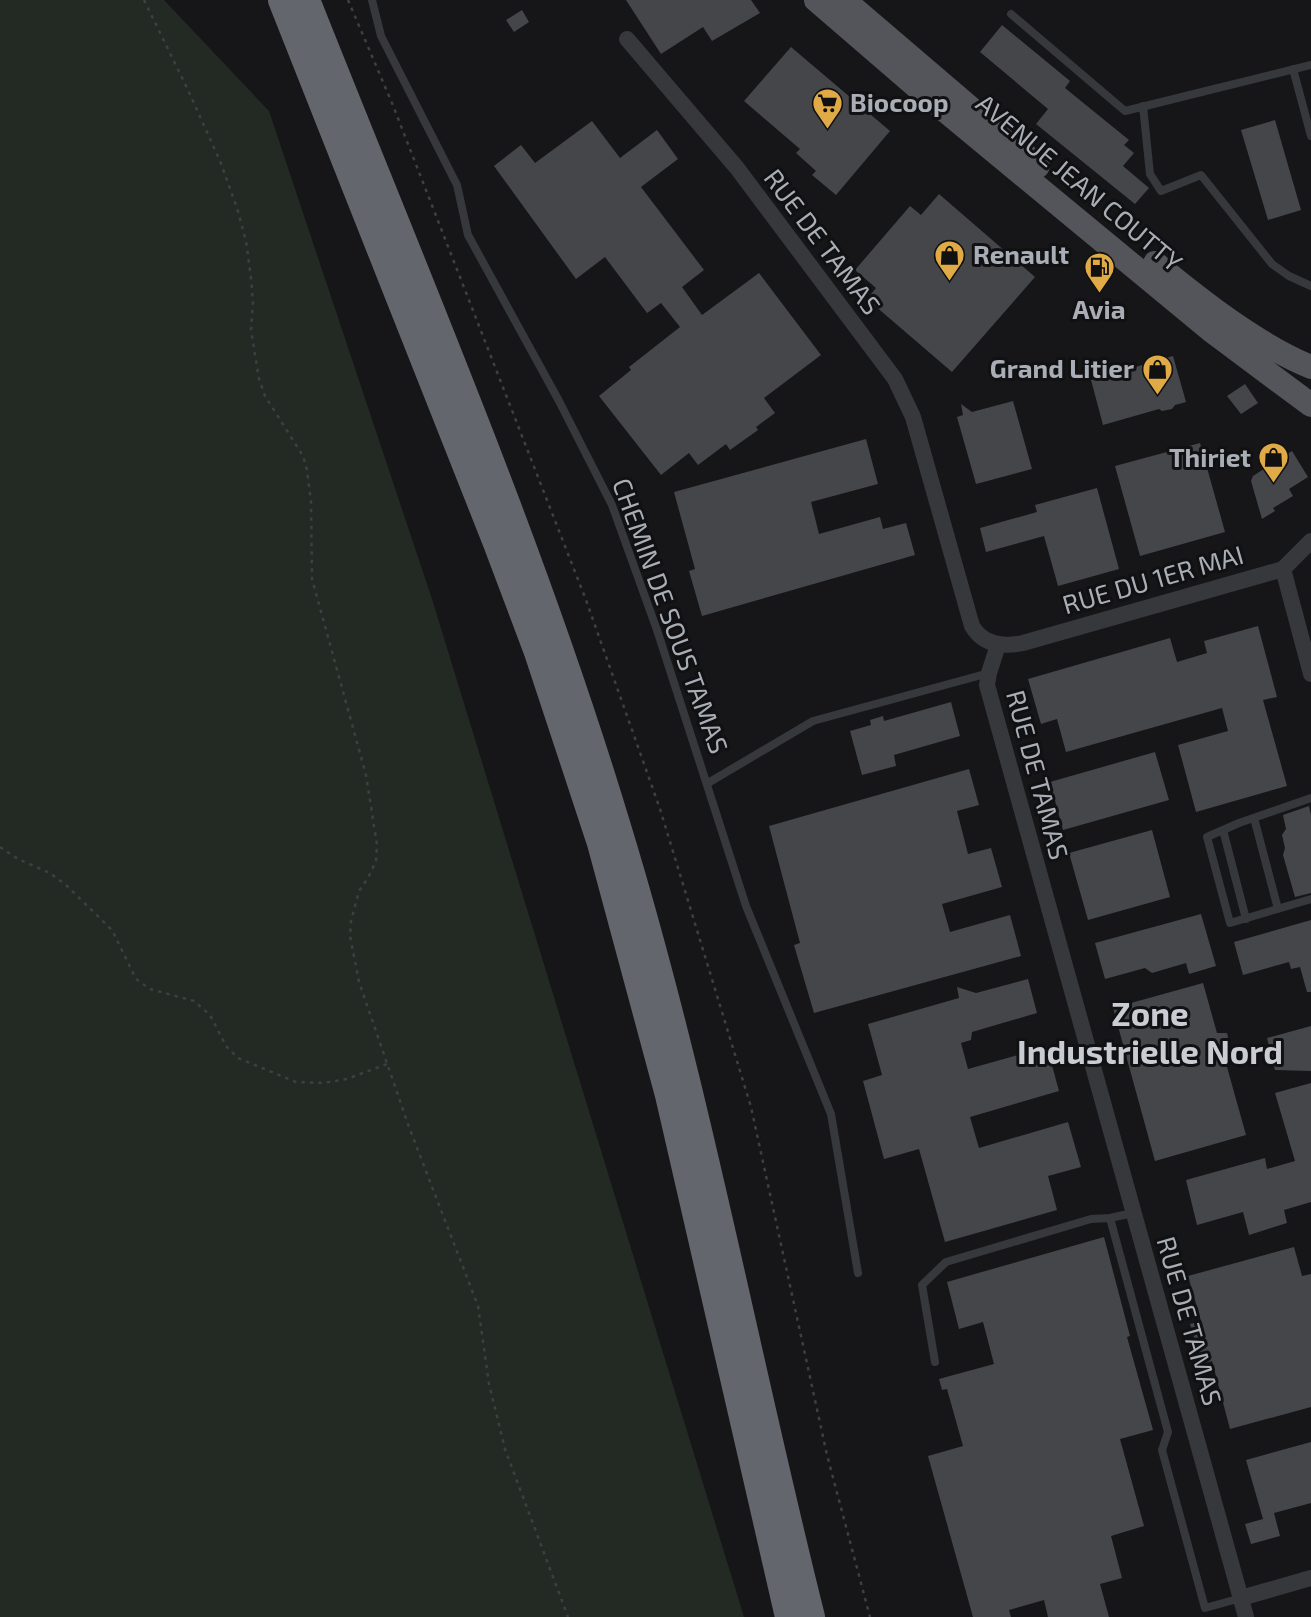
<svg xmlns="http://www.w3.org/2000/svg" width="1311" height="1617" font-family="'Exo 2',sans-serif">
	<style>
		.green { fill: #232a23 }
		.building { fill: #45464a }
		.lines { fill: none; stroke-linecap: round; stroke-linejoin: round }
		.path { stroke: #3e3f43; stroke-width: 2.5; stroke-dasharray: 3.5 5; stroke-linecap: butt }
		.lane { stroke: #37383c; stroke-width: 8 }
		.street { stroke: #37383c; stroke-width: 16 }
		.primary { stroke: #54555b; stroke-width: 24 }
		.highway { stroke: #64666d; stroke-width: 28 }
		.labels { text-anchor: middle; stroke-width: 6; stroke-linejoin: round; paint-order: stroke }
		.poi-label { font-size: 26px; font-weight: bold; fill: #a9aeb6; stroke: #111113; text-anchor: start }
		.street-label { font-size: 26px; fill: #a9aeb6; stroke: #111113 }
		.district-label { font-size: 33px; font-weight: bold; fill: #caccd3; stroke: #111113 }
	</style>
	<rect width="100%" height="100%" fill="#161618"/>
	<!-- green -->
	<path class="green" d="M0,0H164L269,111L432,599L744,1617H0Z"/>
	<!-- building -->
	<path class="building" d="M626,0H751L760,13L712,41L703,27L661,54Z
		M522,10L529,22L514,32L506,20Z
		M1002,25L1070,81L1065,88L1129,140L1124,145L1134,153L1123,166L1149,188L1135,204L1036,124L1048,109L980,52Z
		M791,47L890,131L836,195L812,175L816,171L796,153L800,149L744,101Z
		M1275,120L1301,210L1268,220L1241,130Z
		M592,121L620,158L657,130L678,159L641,187L704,270L682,287L702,315L759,273L821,355L764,398L775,413L756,427L758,430L730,450L726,444L698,465L689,453L661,475L599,396L631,370L629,367L680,327L661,303L647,313L605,257L576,279L494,166L521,145L535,163Z
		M939,194L1035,277L952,372L867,299L876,288L855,270L910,206L921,215Z
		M1173,356L1186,402L1175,405L1172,409L1162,411L1159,409L1103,425L1091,380Z
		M1245,384L1258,403L1241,414L1227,396Z
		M1013,401L1032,469L976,484L957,417L963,415L961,404L972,412Z
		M866,439L878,484L811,502L819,534L880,517L883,529L906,523L915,555L702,616L689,571L695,569L674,492Z
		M1200,443L1225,532L1140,556L1115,466Z
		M1292,451L1308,477L1289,489L1293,496L1273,508L1275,511L1262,519L1251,481L1253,476Z
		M1097,488L1119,569L1058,586L1044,536L986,552L980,528L1037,512L1035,505Z
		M1258,626L1277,697L1263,700L1287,786L1196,812L1178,745L1228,731L1222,708L1066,752L1057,719L1041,724L1028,679L1170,638L1177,662L1207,653L1204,641Z
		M951,702L960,736L894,755L896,766L862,775L850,731L871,725L870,720L883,716L884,721Z
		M1155,752L1169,800L1063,830L1050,782Z
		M969,769L979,805L957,811L968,854L991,848L1002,887L942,904L950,932L1010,915L1021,956L814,1013L794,945L800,943L769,826Z
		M1309,806L1311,815V893L1295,897L1283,855L1285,848L1282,835L1286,829L1283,815Z
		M1152,830L1170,897L1088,920L1069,853Z
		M1201,914L1216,966L1189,974L1186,963L1152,973L1145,968L1105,979L1095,943Z
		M1311,920V992H1307L1300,967L1291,969L1289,962L1243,975L1234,942Z
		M1028,979L1037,1013L972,1032L971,1040L961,1043L968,1069L1047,1047L1059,1091L970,1117L979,1148L1068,1122L1081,1167L1048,1176L1057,1210L945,1242L919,1149L884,1159L863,1081L882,1075L868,1024L959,998L957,987L976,993Z
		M1203,983L1217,1033H1227L1230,1046L1222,1049L1246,1135L1155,1161L1113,1008Z
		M1311,1026V1071L1275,1070L1267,1038Z
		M1311,1083V1202L1284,1210L1287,1223L1249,1235L1243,1212L1197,1225L1186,1180L1265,1158L1267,1169L1295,1161L1275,1093Z
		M1104,1237L1130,1336L1127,1337L1153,1430L1120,1439L1144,1526L1111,1536L1122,1578L1100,1584L1109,1617H1048L1044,1600L1009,1610L1011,1617H973L928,1456L963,1446L947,1389L942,1390L939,1379L994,1364L983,1322L959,1329L947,1282Z
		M1294,1247L1302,1276L1311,1274V1407L1230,1429L1212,1361L1202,1364L1190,1324L1201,1321L1188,1276Z
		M1311,1442V1503L1274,1513L1280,1536L1251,1544L1245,1524L1263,1519L1246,1460Z"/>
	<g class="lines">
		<!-- path -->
		<path class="path" d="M144,0L188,90L220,161L237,208L246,241L251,278L253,302L251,330L259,379L265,396L303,456L307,470L311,502L312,579L366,775L377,845L376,861L368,878L359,891L351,921L350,936L359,982L409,1127L478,1306L489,1384L505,1449L568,1617
			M348,0L392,103L586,600L660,809L751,1107L827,1455L870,1617
			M0,847L18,859L50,873L67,886L112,930L136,979L150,989L194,1001L210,1015L226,1046L238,1058L296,1082L323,1083L347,1079L387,1064"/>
		<!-- lane -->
		<path class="lane" d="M372,0L381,36L457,185L468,235L559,401L612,505L657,630L746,906L831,1114L858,1273
			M1011,14L1125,111L1311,65
			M1293,69L1311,136
			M1143,106L1150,174L1161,191L1201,175L1272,264L1289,276L1311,286
			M708,783L813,721L989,673
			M1311,798L1239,823L1207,837L1230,923L1311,899
			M1254,818L1278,909
			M1223,830L1246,919
			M1133,1213L1110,1218L1168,1432L1162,1450L1205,1608L1241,1598
			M935,1362L922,1285L946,1262L1091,1219L1110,1218"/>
		<!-- street -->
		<path class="street" d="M627,39L737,168L895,379L913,417L972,626C983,645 1003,647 1023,643L1283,569L1311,541
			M1283,569L1311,674
			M998,645L989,673L987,685L1246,1617
			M1241,1598L1311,1578"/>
		<!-- primary -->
		<path class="primary" d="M816,0L925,94L1213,332L1311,405
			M844,0L1038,166
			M1155,263C1200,300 1257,345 1311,367"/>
		<!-- highway -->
		<path class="highway" d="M282,0L497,543L538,652L601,843L669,1095L789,1617
			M306,0C415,275 533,547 618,830C697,1089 745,1355 811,1617"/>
	</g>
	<!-- icons -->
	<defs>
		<symbol id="supermarket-pin" viewBox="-11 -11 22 30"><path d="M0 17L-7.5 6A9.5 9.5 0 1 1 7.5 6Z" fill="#e0aa46" stroke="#111113"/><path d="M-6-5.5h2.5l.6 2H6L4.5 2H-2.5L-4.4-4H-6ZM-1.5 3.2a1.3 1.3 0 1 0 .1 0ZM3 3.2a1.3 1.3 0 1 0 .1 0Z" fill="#111"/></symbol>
		<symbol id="shop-pin" viewBox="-11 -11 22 30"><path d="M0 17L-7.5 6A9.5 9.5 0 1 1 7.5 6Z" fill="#e0aa46" stroke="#111113"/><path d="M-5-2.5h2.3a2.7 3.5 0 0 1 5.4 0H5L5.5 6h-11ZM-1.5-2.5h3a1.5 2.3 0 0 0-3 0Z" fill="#111"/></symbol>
		<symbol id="fuel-pin" viewBox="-11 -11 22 30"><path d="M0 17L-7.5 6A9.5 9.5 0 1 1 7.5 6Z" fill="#e0aa46" stroke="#111113"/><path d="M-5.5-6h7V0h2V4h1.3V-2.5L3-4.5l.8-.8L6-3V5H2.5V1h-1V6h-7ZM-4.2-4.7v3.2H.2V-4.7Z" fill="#111"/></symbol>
	</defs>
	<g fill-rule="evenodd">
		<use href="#supermarket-pin" x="810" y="86" width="35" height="47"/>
		<use href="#shop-pin" x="932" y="238" width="35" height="47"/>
		<use href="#fuel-pin" x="1082" y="250" width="35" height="47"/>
		<use href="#shop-pin" x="1140" y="352" width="35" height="47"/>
		<use href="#shop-pin" x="1256" y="440" width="35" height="47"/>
	</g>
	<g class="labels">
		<!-- poi labels -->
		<g class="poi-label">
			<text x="850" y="112">Biocoop</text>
			<text x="973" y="264">Renault</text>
			<text x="1099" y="319" text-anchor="middle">Avia</text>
			<text x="1134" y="378" text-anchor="end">Grand Litier</text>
			<text x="1251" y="467" text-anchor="end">Thiriet</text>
		</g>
		<!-- street labels -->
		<g class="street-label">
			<text transform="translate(1079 183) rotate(40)" y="9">AVENUE JEAN COUTTY</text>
			<text transform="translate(822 242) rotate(53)" y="9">RUE DE TAMAS</text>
			<text transform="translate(1153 580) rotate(-16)" y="9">RUE DU 1ER MAI</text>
			<text transform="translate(670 616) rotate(70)" y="9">CHEMIN DE SOUS TAMAS</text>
			<text transform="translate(1037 775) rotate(75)" y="9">RUE DE TAMAS</text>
			<text transform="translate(1189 1321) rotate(74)" y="9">RUE DE TAMAS</text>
		</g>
		<!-- district labels -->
		<g class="district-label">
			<text x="1150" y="1026">Zone<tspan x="1150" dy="38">Industrielle Nord</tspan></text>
		</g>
	</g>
</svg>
